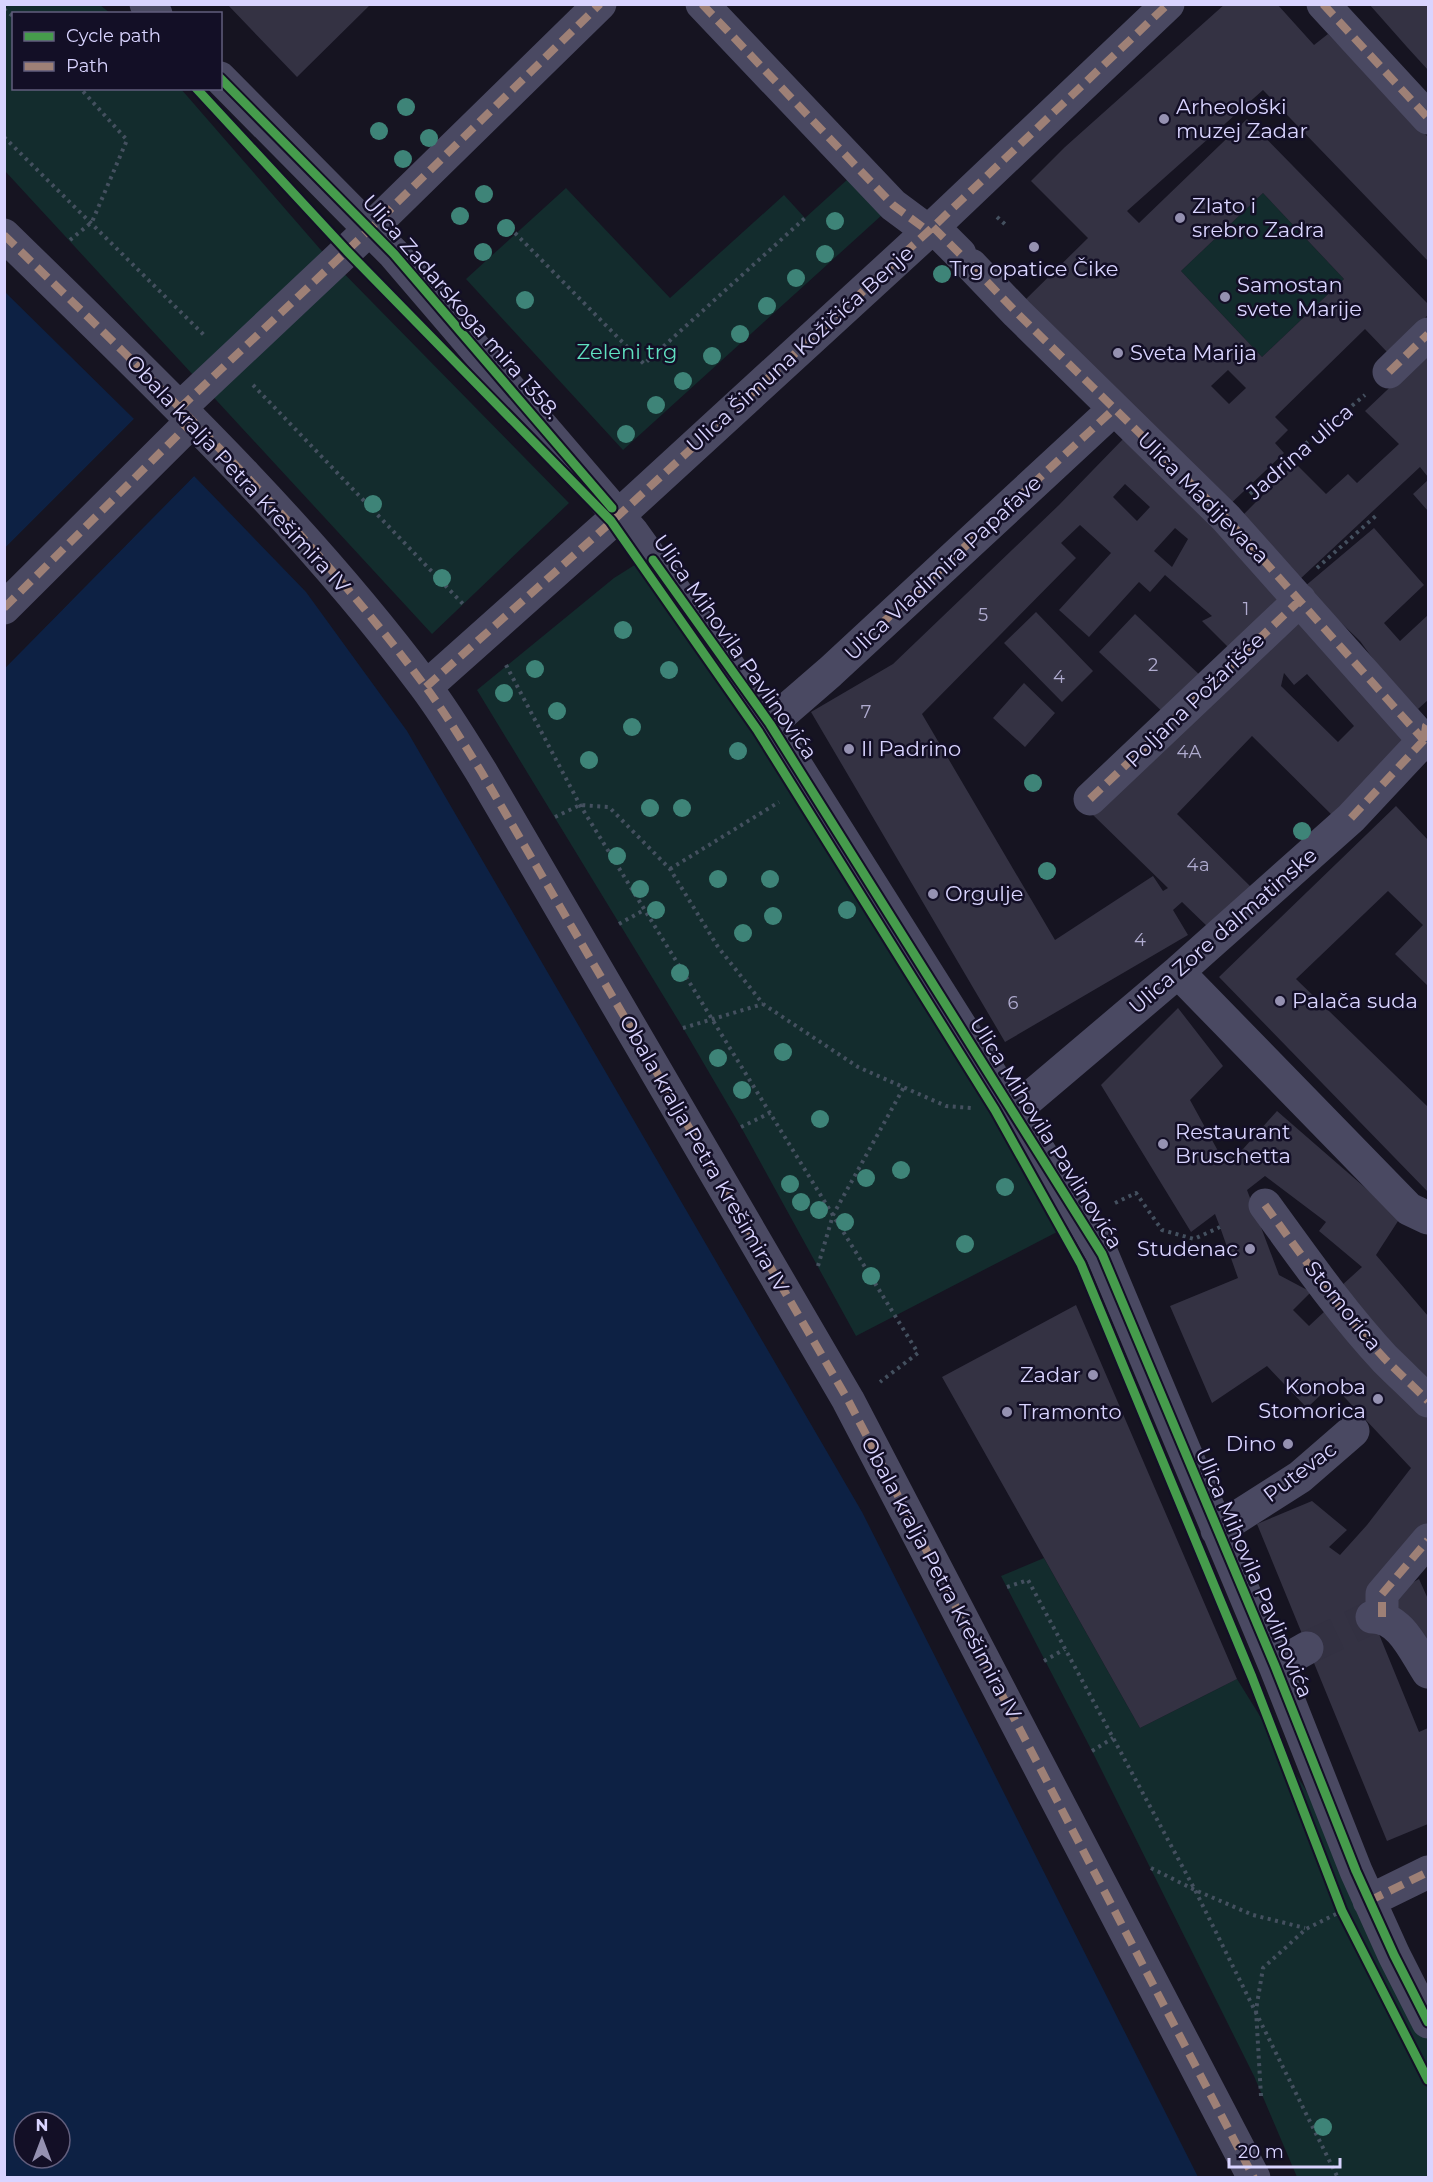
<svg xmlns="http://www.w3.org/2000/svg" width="1433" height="2182" font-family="Montserrat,sans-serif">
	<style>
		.green { fill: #132c2d }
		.water { fill: #0d2144; fill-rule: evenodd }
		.pier { fill: #161421 }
		.building { fill: #343243; fill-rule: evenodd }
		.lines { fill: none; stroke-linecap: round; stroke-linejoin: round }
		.minor-tunnel { stroke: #333142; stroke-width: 33; stroke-dasharray: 33 16; stroke-linecap: butt }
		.path { stroke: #44505f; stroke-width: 4; stroke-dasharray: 3 4.5; stroke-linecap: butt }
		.minor { stroke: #4a4962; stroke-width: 33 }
		.quiet { stroke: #9e8076; stroke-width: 8; stroke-dasharray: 15 8; stroke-linecap: butt }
		.cycleway-casing { stroke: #130f26; stroke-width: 13 }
		.cycleway { stroke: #469c4c; stroke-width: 9 }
		.tree { fill: #3e8478 }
		.poi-dot { fill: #9591b1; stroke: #130f26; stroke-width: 2 }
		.labels { text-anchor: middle; stroke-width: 5; stroke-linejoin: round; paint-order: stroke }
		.number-label { font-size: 18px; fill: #b0acd0 }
		.poi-label { font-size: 21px; fill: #d9d4ff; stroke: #130f26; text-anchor: start }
		.street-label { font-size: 21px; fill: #d9d4ff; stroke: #130f26 }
		.park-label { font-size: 21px; fill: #5fe0c0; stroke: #130f26 }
	</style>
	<rect width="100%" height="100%" fill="#161421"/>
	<!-- green -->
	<path class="green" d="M4,5H100L110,13L14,14V88L181,89L320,249L569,503L432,634L5,171Z
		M859,169L893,205L623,450L466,279L566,188L670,298L784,195L805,218Z
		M1263,193L1344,279L1262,357L1181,271Z
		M641,561L1082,1219L856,1336L741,1127L683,1028L477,690L614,578Z
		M1044,1558L1140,1728L1237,1679L1356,1871L1428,2022V2177H1297L1254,2076L1092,1751L1001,1576Z"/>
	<!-- water -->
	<path class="water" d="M4,291L134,419L5,548H4Z
		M194,476L306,592L407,731L862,1512L1198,2177L5,2178V668ZM24,2122H60V2158H24Z"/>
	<!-- pier -->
	<path class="pier" d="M134,419H137L4,551L5,548Z
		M194,473V476L5,668L4,663Z"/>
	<!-- building -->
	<path class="building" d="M227,4H371L297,77Z
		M1225,4H1277L1314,45L1328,34L1428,137V261L1263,90L1127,211L1139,223L1247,119L1428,304V315L1389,354L1365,329L1275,417L1288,430L1275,443L1284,453L1225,509L1022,303L1088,238L1031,181L1065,147ZM1263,193L1344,279L1262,357L1181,271ZM1228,370L1246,388L1229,404L1211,386Z
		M1369,4H1428V70L1407,47Z
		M1428,351V477L1420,467L1299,580L1239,519L1295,463L1326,494L1348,474L1357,483L1399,444L1365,411Z
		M1126,436L1290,599L1235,654L1202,621L1212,616L1165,575L1150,592L1139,582L1089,637L1059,610L1111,553L1080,525L1061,543L1076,558L922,714L1055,940L1153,876L1163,891L1168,888L1092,814L1292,616L1409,740L1334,817L1252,736L1177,814L1251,887L1210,929L1182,902L1173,910L1188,935L1005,1042L811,712L893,664L1059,505ZM1125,484L1150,507L1137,521L1113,497ZM1175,528L1188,539L1172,567L1154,551ZM1284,673L1294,685L1307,674L1354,726L1338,742L1281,686Z
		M1428,480V511L1413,494Z
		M1374,528L1424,585L1384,623L1400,641L1428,615V700L1418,709L1376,663L1360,641L1304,587Z
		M1036,612L1093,671L1062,702L1004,643Z
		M1135,614L1203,678L1167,716L1099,652Z
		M1024,683L1055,713L1025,747L993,718Z
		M1396,806L1428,840V986L1395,954L1423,925L1388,891L1296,979L1428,1107V1192L1219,977Z
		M1178,1008L1223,1066L1190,1100L1223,1160L1243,1149L1277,1111L1400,1218L1376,1255L1428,1316V1381L1340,1287L1362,1267L1319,1231L1326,1222L1265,1176L1247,1190L1279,1275L1311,1292L1293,1310L1309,1326L1325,1311L1428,1418V1529L1372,1617L1419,1732L1428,1728V1824L1387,1841L1257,1524L1312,1501L1347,1530L1329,1547L1340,1555L1367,1525L1411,1468L1332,1384L1307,1408L1267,1366L1212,1403L1170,1306L1238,1278L1220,1227L1215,1214L1191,1232L1101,1085Z
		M1076,1305L1237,1679L1140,1728L942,1377Z
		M1419,1579L1428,1599V1657L1387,1596Z"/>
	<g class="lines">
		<!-- minor-tunnel -->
		<path class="minor-tunnel" d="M1307,1648L1372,1617"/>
		<!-- path -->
		<path class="path" d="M4,9L14,17
			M4,137L206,337
			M997,217L1008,227
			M515,233L644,364L805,218
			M70,240L92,222L127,140L80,88
			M253,385L463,604
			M1250,494L1287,459L1365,395
			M1317,568L1378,514
			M506,665L580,805L918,1353L880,1382
			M555,817L580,805L609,807L670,869L718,947L763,1004L858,1067L946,1106L971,1108
			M670,869L779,802
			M619,924L644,910
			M683,1028L763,1004
			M741,1127L770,1113
			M1115,1203L1136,1193L1162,1230L1194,1239L1220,1227
			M818,1266L833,1215L904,1087
			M1007,1587L1028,1580L1195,1890L1338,2178
			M1044,1661L1065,1649
			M1092,1751L1113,1738
			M1151,1868L1195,1890L1253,1915L1305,1928
			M1417,2057L1428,2080
			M1261,2096L1256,2010L1263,1968L1306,1929L1338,1913"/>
		<!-- minor -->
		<path class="minor" d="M146,4L156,14
			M702,4L893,205L928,231
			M1323,4L1428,118
			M220,78L394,254L633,533L770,724L1082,1219L1102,1254L1275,1666L1356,1871L1394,1955L1428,2022
			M933,227L960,254
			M4,235C151,379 302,521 425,686C446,714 464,744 482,773L848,1400L1254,2178
			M971,265L1017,313L1226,518L1428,745
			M1389,372L1428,334
			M180,408L371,228L600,4
			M4,608L192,421
			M426,687L619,515L933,227L1168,4
			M770,724L830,672L1114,409
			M1090,799L1300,600
			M1178,972L1409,1209L1428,1218
			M1013,1112L1178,972L1351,818L1424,740
			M1265,1205C1303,1257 1341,1312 1385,1359C1399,1373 1414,1387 1428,1401
			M1217,1530L1300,1477L1353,1431
			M1372,1617C1401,1617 1414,1651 1428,1672
			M1382,1617V1594L1428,1540
			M1275,1666L1307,1648
			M1369,1901L1428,1872"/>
		<!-- quiet -->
		<path class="quiet" d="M702,4L893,205L928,231
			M1323,4L1428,118
			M933,227L960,254
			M4,235C151,379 302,521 425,686C446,714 464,744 482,773L848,1400L1254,2178
			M971,265L1017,313L1226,518L1428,745
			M1389,372L1428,334
			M180,408L371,228L600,4
			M4,608L192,421
			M879,626L1114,409
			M426,687L619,515L933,227L1168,4
			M1424,740L1426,726L1428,723
			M1090,799L1300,600
			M1351,818L1424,740
			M1265,1205C1303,1257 1341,1312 1385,1359C1399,1373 1414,1387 1428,1401
			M1382,1617V1594L1428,1540
			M1369,1901L1428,1872"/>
		<defs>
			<path id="cycleway" d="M220,78L394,254L612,508
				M196,88L347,251L611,521L758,731L995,1110L1081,1264L1252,1677L1342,1911L1428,2080
				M653,560L770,724L1102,1254L1275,1666L1356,1871L1394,1955L1428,2022"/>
		</defs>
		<!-- cycleway casing -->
		<use href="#cycleway" class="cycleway-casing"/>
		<!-- cycleway -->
		<use href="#cycleway" class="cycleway"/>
	</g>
	<!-- trees -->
	<g class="tree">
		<circle cx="406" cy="107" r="9"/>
		<circle cx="379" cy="131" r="9"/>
		<circle cx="429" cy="138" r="9"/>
		<circle cx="403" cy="159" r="9"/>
		<circle cx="484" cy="194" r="9"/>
		<circle cx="460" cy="216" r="9"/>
		<circle cx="835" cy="221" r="9"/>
		<circle cx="506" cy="228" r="9"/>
		<circle cx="483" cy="252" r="9"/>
		<circle cx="825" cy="254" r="9"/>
		<circle cx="942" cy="274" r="9"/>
		<circle cx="796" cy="278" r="9"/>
		<circle cx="525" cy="300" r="9"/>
		<circle cx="767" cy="306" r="9"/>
		<circle cx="740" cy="334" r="9"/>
		<circle cx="712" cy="356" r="9"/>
		<circle cx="683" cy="381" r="9"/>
		<circle cx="656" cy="405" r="9"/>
		<circle cx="626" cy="434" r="9"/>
		<circle cx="373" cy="504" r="9"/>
		<circle cx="442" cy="578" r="9"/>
		<circle cx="623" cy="630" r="9"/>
		<circle cx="535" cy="669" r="9"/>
		<circle cx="669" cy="670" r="9"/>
		<circle cx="504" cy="693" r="9"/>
		<circle cx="557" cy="711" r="9"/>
		<circle cx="632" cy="727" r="9"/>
		<circle cx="738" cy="751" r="9"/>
		<circle cx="589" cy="760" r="9"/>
		<circle cx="1033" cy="783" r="9"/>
		<circle cx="650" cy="808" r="9"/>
		<circle cx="682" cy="808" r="9"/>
		<circle cx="1302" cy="831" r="9"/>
		<circle cx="617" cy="856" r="9"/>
		<circle cx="1047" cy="871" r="9"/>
		<circle cx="718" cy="879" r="9"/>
		<circle cx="770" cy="879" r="9"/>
		<circle cx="640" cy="889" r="9"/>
		<circle cx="656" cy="910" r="9"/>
		<circle cx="847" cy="910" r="9"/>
		<circle cx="773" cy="916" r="9"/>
		<circle cx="743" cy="933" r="9"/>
		<circle cx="680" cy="973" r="9"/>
		<circle cx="783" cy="1052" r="9"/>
		<circle cx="718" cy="1058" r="9"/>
		<circle cx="742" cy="1090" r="9"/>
		<circle cx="820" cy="1119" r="9"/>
		<circle cx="901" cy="1170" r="9"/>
		<circle cx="866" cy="1178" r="9"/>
		<circle cx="790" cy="1184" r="9"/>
		<circle cx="1005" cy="1187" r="9"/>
		<circle cx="801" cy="1202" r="9"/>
		<circle cx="819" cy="1210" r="9"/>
		<circle cx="845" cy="1222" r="9"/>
		<circle cx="965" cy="1244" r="9"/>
		<circle cx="871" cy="1276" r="9"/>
		<circle cx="1323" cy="2127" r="9"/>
	</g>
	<!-- markers -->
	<g class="poi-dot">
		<circle cx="1164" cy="119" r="6"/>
		<circle cx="1180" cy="218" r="6"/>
		<circle cx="1034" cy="247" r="6"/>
		<circle cx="1225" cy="297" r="6"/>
		<circle cx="1118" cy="353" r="6"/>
		<circle cx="849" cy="749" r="6"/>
		<circle cx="933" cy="894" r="6"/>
		<circle cx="1280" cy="1001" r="6"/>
		<circle cx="1163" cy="1144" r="6"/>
		<circle cx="1250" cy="1249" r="6"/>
		<circle cx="1093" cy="1375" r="6"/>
		<circle cx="1378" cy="1399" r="6"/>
		<circle cx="1007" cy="1412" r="6"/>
		<circle cx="1288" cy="1444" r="6"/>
	</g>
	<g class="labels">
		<!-- number labels -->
		<g class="number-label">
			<text x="1246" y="615">1</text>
			<text x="983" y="621">5</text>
			<text x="1153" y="671">2</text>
			<text x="1059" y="683">4</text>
			<text x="866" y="718">7</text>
			<text x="1189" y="758">4A</text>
			<text x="1198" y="871">4a</text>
			<text x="1140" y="946">4</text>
			<text x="1013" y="1009">6</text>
		</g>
		<!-- poi labels -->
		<g class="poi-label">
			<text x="1176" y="114">Arheološki<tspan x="1176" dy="24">muzej Zadar</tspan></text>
			<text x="1192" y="213">Zlato i<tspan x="1192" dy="24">srebro Zadra</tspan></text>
			<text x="1034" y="276" text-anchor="middle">Trg opatice Čike</text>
			<text x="1237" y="292">Samostan<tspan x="1237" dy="24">svete Marije</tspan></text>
			<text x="1130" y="360">Sveta Marija</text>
			<text x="861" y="756">Il Padrino</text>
			<text x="945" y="901">Orgulje</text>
			<text x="1292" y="1008">Palača suda</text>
			<text x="1175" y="1139">Restaurant<tspan x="1175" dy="24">Bruschetta</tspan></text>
			<text x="1238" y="1256" text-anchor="end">Studenac</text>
			<text x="1081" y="1382" text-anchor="end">Zadar</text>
			<text x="1366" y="1394" text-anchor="end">Konoba<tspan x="1366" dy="24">Stomorica</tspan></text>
			<text x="1019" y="1419">Tramonto</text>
			<text x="1276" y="1451" text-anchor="end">Dino</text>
		</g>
		<!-- street labels -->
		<g class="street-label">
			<text transform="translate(461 307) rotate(49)" y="7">Ulica Zadarskoga mira 1358.</text>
			<text transform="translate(800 349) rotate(-42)" y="7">Ulica Šimuna Kožičića Benje</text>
			<text transform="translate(1300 452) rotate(-41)" y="7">Jadrina ulica</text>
			<text transform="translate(238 474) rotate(47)" y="7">Obala kralja Petra Krešimira IV</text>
			<text transform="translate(1203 498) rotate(45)" y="7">Ulica Madijevaca</text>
			<text transform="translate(943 568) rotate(-43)" y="7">Ulica Vladimira Papafave</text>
			<text transform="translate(735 647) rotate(55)" y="7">Ulica Mihovila Pavlinovića</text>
			<text transform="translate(1195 700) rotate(-44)" y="7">Poljana Požarišće</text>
			<text transform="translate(1223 931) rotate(-41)" y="7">Ulica Zore dalmatinske</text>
			<text transform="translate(1046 1133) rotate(58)" y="7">Ulica Mihovila Pavlinovića</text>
			<text transform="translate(704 1154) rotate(60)" y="7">Obala kralja Petra Krešimira IV</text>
			<text transform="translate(1343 1306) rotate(51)" y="7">Stomorica</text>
			<text transform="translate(1300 1472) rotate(-37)" y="7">Putevac</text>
			<text transform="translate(1254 1573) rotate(67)" y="7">Ulica Mihovila Pavlinovića</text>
			<text transform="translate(941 1578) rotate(62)" y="7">Obala kralja Petra Krešimira IV</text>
		</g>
		<!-- park labels -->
		<g class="park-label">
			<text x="627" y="359">Zeleni trg</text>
		</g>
	</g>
	<!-- border -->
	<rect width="1433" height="2182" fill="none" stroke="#d9d4ff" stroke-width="12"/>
	<!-- legend -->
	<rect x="12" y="12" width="210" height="78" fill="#130f26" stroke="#625e7d" stroke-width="1.5"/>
	<rect x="24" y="32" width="30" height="9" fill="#469c4c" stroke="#625e7d" stroke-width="1.5"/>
	<text x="66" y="42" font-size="18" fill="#d9d4ff">Cycle path</text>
	<rect x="24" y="62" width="30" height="9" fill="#9e8076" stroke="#625e7d" stroke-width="1.5"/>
	<text x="66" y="72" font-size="18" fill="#d9d4ff">Path</text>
	<!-- north arrow -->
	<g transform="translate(42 2140)"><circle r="28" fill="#130f26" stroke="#625e7d" stroke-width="1.5"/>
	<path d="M0-4.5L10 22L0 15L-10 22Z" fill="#9591b1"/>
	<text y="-9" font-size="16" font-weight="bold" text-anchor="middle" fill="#d9d4ff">N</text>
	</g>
	<!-- scale -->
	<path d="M1229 2158v9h111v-9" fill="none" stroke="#d9d4ff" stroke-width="3"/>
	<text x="1238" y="2158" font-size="18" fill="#d9d4ff" stroke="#130f26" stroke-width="4.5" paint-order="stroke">20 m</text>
</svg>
